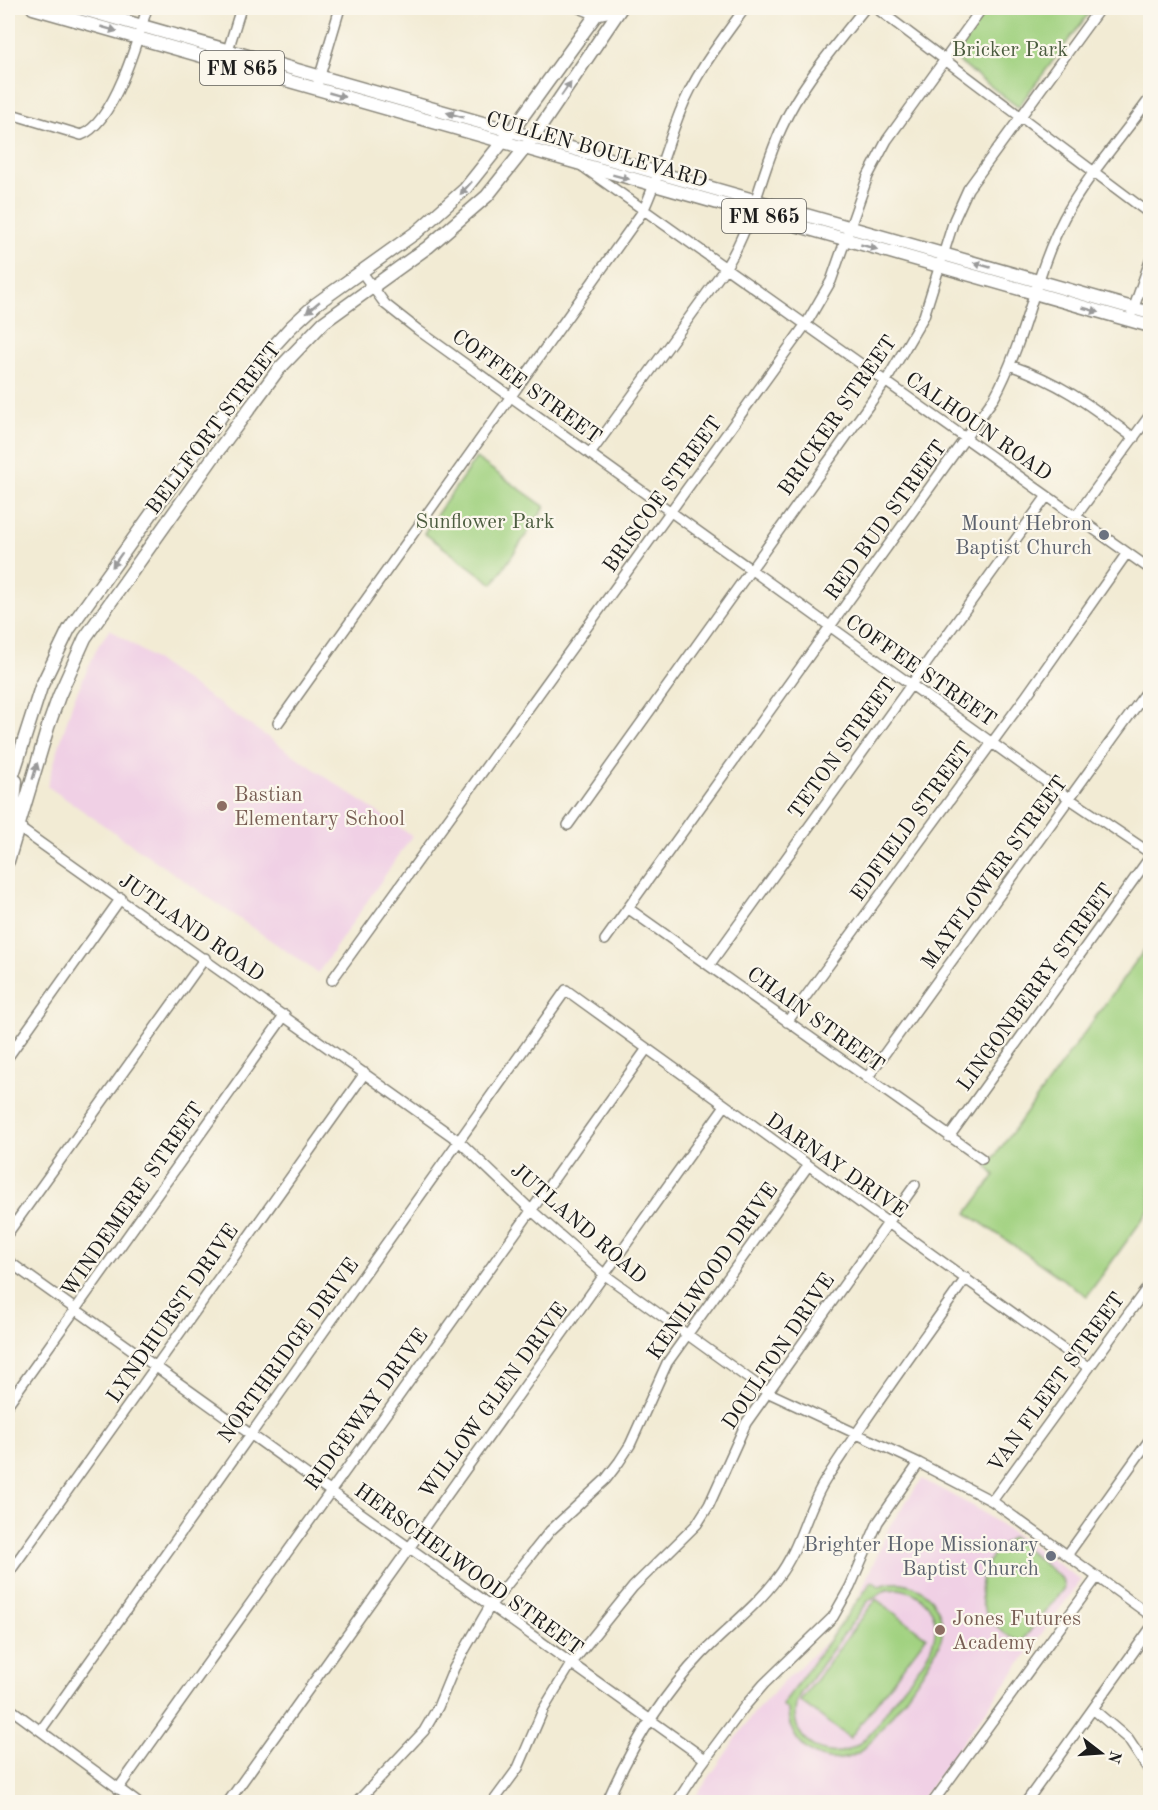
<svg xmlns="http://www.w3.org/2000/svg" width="1158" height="1810" font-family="'Old Standard TT',serif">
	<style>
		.built { fill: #f0d0e5 }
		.green { fill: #a2d281; stroke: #5f774e; stroke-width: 1.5; fill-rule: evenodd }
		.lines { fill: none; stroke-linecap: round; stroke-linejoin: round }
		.minor-casing { stroke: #878478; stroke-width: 12 }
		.major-casing { stroke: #878478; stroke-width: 15 }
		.minor { stroke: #fff; stroke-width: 9 }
		.major { stroke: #fff; stroke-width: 12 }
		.oneway { fill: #999 }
		.worship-dot { fill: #6b7280; stroke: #fbf7ec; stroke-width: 2 }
		.education-dot { fill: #8d6e63; stroke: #fbf7ec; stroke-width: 2 }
		.labels { text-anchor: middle; stroke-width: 4.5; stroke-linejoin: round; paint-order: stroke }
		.shield { fill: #fbf7ec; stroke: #5f5e5a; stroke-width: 1.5 }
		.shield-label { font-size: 20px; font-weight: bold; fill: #1c1c1c }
		.park-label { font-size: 21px; fill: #4b5c3f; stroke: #fbf7ec }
		.street-label { font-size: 21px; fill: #1c1c1c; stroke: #fbf7ec }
		.worship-label { font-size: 21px; fill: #5b616d; stroke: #fbf7ec; text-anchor: end }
		.education-label { font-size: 21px; fill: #785e54; stroke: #fbf7ec; text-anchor: start }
	</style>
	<rect width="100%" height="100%" fill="#fbf7ec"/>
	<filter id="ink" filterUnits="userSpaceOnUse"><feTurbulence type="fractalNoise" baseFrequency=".0167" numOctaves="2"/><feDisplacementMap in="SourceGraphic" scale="12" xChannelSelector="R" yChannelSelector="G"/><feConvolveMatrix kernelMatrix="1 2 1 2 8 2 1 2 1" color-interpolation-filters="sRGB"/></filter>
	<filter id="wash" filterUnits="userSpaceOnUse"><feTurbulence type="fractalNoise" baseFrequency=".008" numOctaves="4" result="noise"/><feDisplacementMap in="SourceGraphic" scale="24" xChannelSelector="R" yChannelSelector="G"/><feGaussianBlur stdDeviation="1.35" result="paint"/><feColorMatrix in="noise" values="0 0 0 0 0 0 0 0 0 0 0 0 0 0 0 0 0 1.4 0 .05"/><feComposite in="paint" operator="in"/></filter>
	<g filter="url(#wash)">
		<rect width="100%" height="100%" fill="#f2ebd4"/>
		<!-- built -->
		<path class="built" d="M110,629L412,836L318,973L47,786L73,701L98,646Z
			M922,1479L978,1509L1081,1580L919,1802H692L753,1714L786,1679L825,1643L845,1617L858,1598L890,1525Z"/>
		<!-- green -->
		<path class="green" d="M988,8H1093L1018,107L951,56Z
			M476,458L545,507L493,584L424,533Z
			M1150,942V1209L1087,1296L967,1213L995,1175L987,1167Z
			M1012,1537L1062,1579L1064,1588L1021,1642C970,1621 967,1567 1012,1537Z
			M872,1581L879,1586C895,1580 913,1582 926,1594C938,1604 944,1619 942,1635C940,1653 874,1744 858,1753C825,1772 788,1746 788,1710L782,1705ZM899,1589C912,1591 923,1597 930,1608C950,1640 911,1676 894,1700C882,1716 870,1739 852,1748C836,1757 814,1752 803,1737C793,1724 793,1708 800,1694L869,1600L886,1590Z
			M876,1599L926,1637L850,1738L800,1701Z"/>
	</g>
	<g filter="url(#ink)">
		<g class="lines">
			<defs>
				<path id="minor" d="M579,8L597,15L620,10
					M876,8L1150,214
					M224,63L241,8
					M316,89L340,8
					M8,113L81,135C114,123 138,39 147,8
					M582,166L1150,569
					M361,271L385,304L418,330L1070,799L1150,853
					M1132,313L1150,261
					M1012,366C1062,383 1092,407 1134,438
					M590,454L726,267C754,222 760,175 782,127C802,83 835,46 865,8
					M1076,516L1150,415
					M278,723L643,211C658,179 667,145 680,112C695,74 721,41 745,8
					M8,820L459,1141L531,1210L605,1275L767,1392L919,1463L992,1501L1150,1615
					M568,825L886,381L924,316L954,220L968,189L1100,8
					M629,909L982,1159
					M605,940L994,398C1026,340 1034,276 1064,218C1086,177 1123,136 1150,98
					M710,964L1047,496
					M332,980L806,324L831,281L868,176L887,140L982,8
					M787,1022L1027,695L1127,553
					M8,1057L121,898
					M867,1078L1150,687
					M949,1137L1150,857
					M8,1233L205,958
					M8,1261L705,1759
					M8,1404L285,1015
					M992,1501L1150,1284
					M1068,1554L1150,1439
					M8,1574L365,1073
					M8,1707L137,1802
					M1094,1710L1128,1739L1150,1772
					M41,1730L566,990L1089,1368
					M118,1789L646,1050
					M228,1802L724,1107
					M357,1802L424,1731L438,1707L454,1668L490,1606L550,1531L606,1479L619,1462L630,1445L667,1363L808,1166
					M493,1802L518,1768L543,1710L571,1664L633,1587L697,1524L709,1505L746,1423L915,1185
					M607,1802C630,1749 661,1697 702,1654C727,1628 757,1606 778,1577C801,1547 806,1510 826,1479C870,1411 919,1345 966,1278
					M677,1802L701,1765L745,1706L764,1684L833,1617L850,1587L878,1522L919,1463
					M933,1802L1097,1577
					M1026,1802L1150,1629"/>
				<path id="major" d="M33,8L1150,326
					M79,8L1150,313
					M16,781L13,813L20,827
					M8,790L41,687L69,629L262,359L291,327L316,304L418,231L465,189L520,120L601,8
					M8,861L48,727L59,696L85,638L212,459L278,370L324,322L428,247L487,196L533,138L621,8"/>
			</defs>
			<!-- minor casing -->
			<use href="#minor" class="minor-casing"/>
			<!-- major casing -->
			<use href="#major" class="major-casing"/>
			<!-- minor -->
			<use href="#minor" class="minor"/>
			<!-- major -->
			<use href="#major" class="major"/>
		</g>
		<!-- one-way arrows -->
		<defs><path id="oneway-solid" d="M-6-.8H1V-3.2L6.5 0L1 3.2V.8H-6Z" transform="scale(1.5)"/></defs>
		<g class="oneway">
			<use href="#oneway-solid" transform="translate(109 29) rotate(16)"/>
			<use href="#oneway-solid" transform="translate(566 89) rotate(-55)"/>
			<use href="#oneway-solid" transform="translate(337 95) rotate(16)"/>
			<use href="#oneway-solid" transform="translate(455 115) rotate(-164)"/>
			<use href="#oneway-solid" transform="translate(621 177) rotate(15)"/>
			<use href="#oneway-solid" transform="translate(466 188) rotate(132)"/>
			<use href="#oneway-solid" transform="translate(869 247) rotate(16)"/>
			<use href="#oneway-solid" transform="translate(982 265) rotate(-164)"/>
			<use href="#oneway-solid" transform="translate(313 307) rotate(140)"/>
			<use href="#oneway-solid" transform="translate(1091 310) rotate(16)"/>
			<use href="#oneway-solid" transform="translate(117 560) rotate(125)"/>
			<use href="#oneway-solid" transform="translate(35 771) rotate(-74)"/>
		</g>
	</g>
	<!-- markers -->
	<g class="worship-dot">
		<circle cx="1104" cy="535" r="6"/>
		<circle cx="1051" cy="1556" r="6"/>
	</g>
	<g class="education-dot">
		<circle cx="222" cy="806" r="6"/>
		<circle cx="940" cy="1630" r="6"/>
	</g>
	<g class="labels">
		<!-- shield labels -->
		<g class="shield">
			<rect x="200" y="51" width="84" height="34" rx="4.5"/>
			<rect x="722" y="199" width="84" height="34" rx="4.5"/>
		</g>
		<g class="shield-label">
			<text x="242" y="75">FM 865</text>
			<text x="764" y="223">FM 865</text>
		</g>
		<!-- park labels -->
		<g class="park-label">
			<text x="1010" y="56">Bricker Park</text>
			<text x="485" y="528">Sunflower Park</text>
		</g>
		<!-- street labels -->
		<g class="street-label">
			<text transform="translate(597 149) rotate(16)" y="7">CULLEN BOULEVARD</text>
			<text transform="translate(527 386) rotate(36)" y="7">COFFEE STREET</text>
			<text transform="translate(837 415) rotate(-55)" y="7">BRICKER STREET</text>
			<text transform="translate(979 426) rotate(35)" y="7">CALHOUN ROAD</text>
			<text transform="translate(213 428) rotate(-53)" y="7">BELLFORT STREET</text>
			<text transform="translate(662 494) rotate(-54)" y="7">BRISCOE STREET</text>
			<text transform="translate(885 520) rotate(-54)" y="7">RED BUD STREET</text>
			<text transform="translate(921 670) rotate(35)" y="7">COFFEE STREET</text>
			<text transform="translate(842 748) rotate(-54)" y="7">TETON STREET</text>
			<text transform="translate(911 821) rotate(-54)" y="7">EDFIELD STREET</text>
			<text transform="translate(994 872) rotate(-54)" y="7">MAYFLOWER STREET</text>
			<text transform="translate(192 927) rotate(35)" y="7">JUTLAND ROAD</text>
			<text transform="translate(1035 987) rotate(-54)" y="7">LINGONBERRY STREET</text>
			<text transform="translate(816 1019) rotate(36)" y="7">CHAIN STREET</text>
			<text transform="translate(837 1165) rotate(35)" y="7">DARNAY DRIVE</text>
			<text transform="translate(132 1199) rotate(-55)" y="7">WINDEMERE STREET</text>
			<text transform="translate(579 1223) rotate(41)" y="7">JUTLAND ROAD</text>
			<text transform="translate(712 1271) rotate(-55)" y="7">KENILWOOD DRIVE</text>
			<text transform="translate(172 1313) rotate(-55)" y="7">LYNDHURST DRIVE</text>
			<text transform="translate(288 1350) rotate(-54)" y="7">NORTHRIDGE DRIVE</text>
			<text transform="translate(778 1351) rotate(-56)" y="7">DOULTON DRIVE</text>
			<text transform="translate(1056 1382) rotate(-54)" y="7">VAN FLEET STREET</text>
			<text transform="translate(493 1400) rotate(-54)" y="7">WILLOW GLEN DRIVE</text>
			<text transform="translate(366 1409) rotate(-54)" y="7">RIDGEWAY DRIVE</text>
			<text transform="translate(469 1569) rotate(36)" y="7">HERSCHELWOOD STREET</text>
		</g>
		<!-- worship labels -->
		<g class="worship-label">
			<text x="1092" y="530">Mount Hebron<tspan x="1092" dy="24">Baptist Church</tspan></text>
			<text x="1039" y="1551">Brighter Hope Missionary<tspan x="1039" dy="24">Baptist Church</tspan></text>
		</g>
		<!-- education labels -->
		<g class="education-label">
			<text x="234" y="801">Bastian<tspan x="234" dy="24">Elementary School</tspan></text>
			<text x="952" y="1625">Jones Futures<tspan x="952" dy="24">Academy</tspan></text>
		</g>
	</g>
	<!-- margin -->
	<rect width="1158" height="1810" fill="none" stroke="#fbf7ec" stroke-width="30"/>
	<!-- north arrow -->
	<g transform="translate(1101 1753) rotate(107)" stroke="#fbf7ec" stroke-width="4.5" paint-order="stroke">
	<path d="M0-4.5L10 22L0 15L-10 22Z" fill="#1c1c1c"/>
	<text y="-9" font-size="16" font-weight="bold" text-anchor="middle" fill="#1c1c1c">N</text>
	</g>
</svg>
